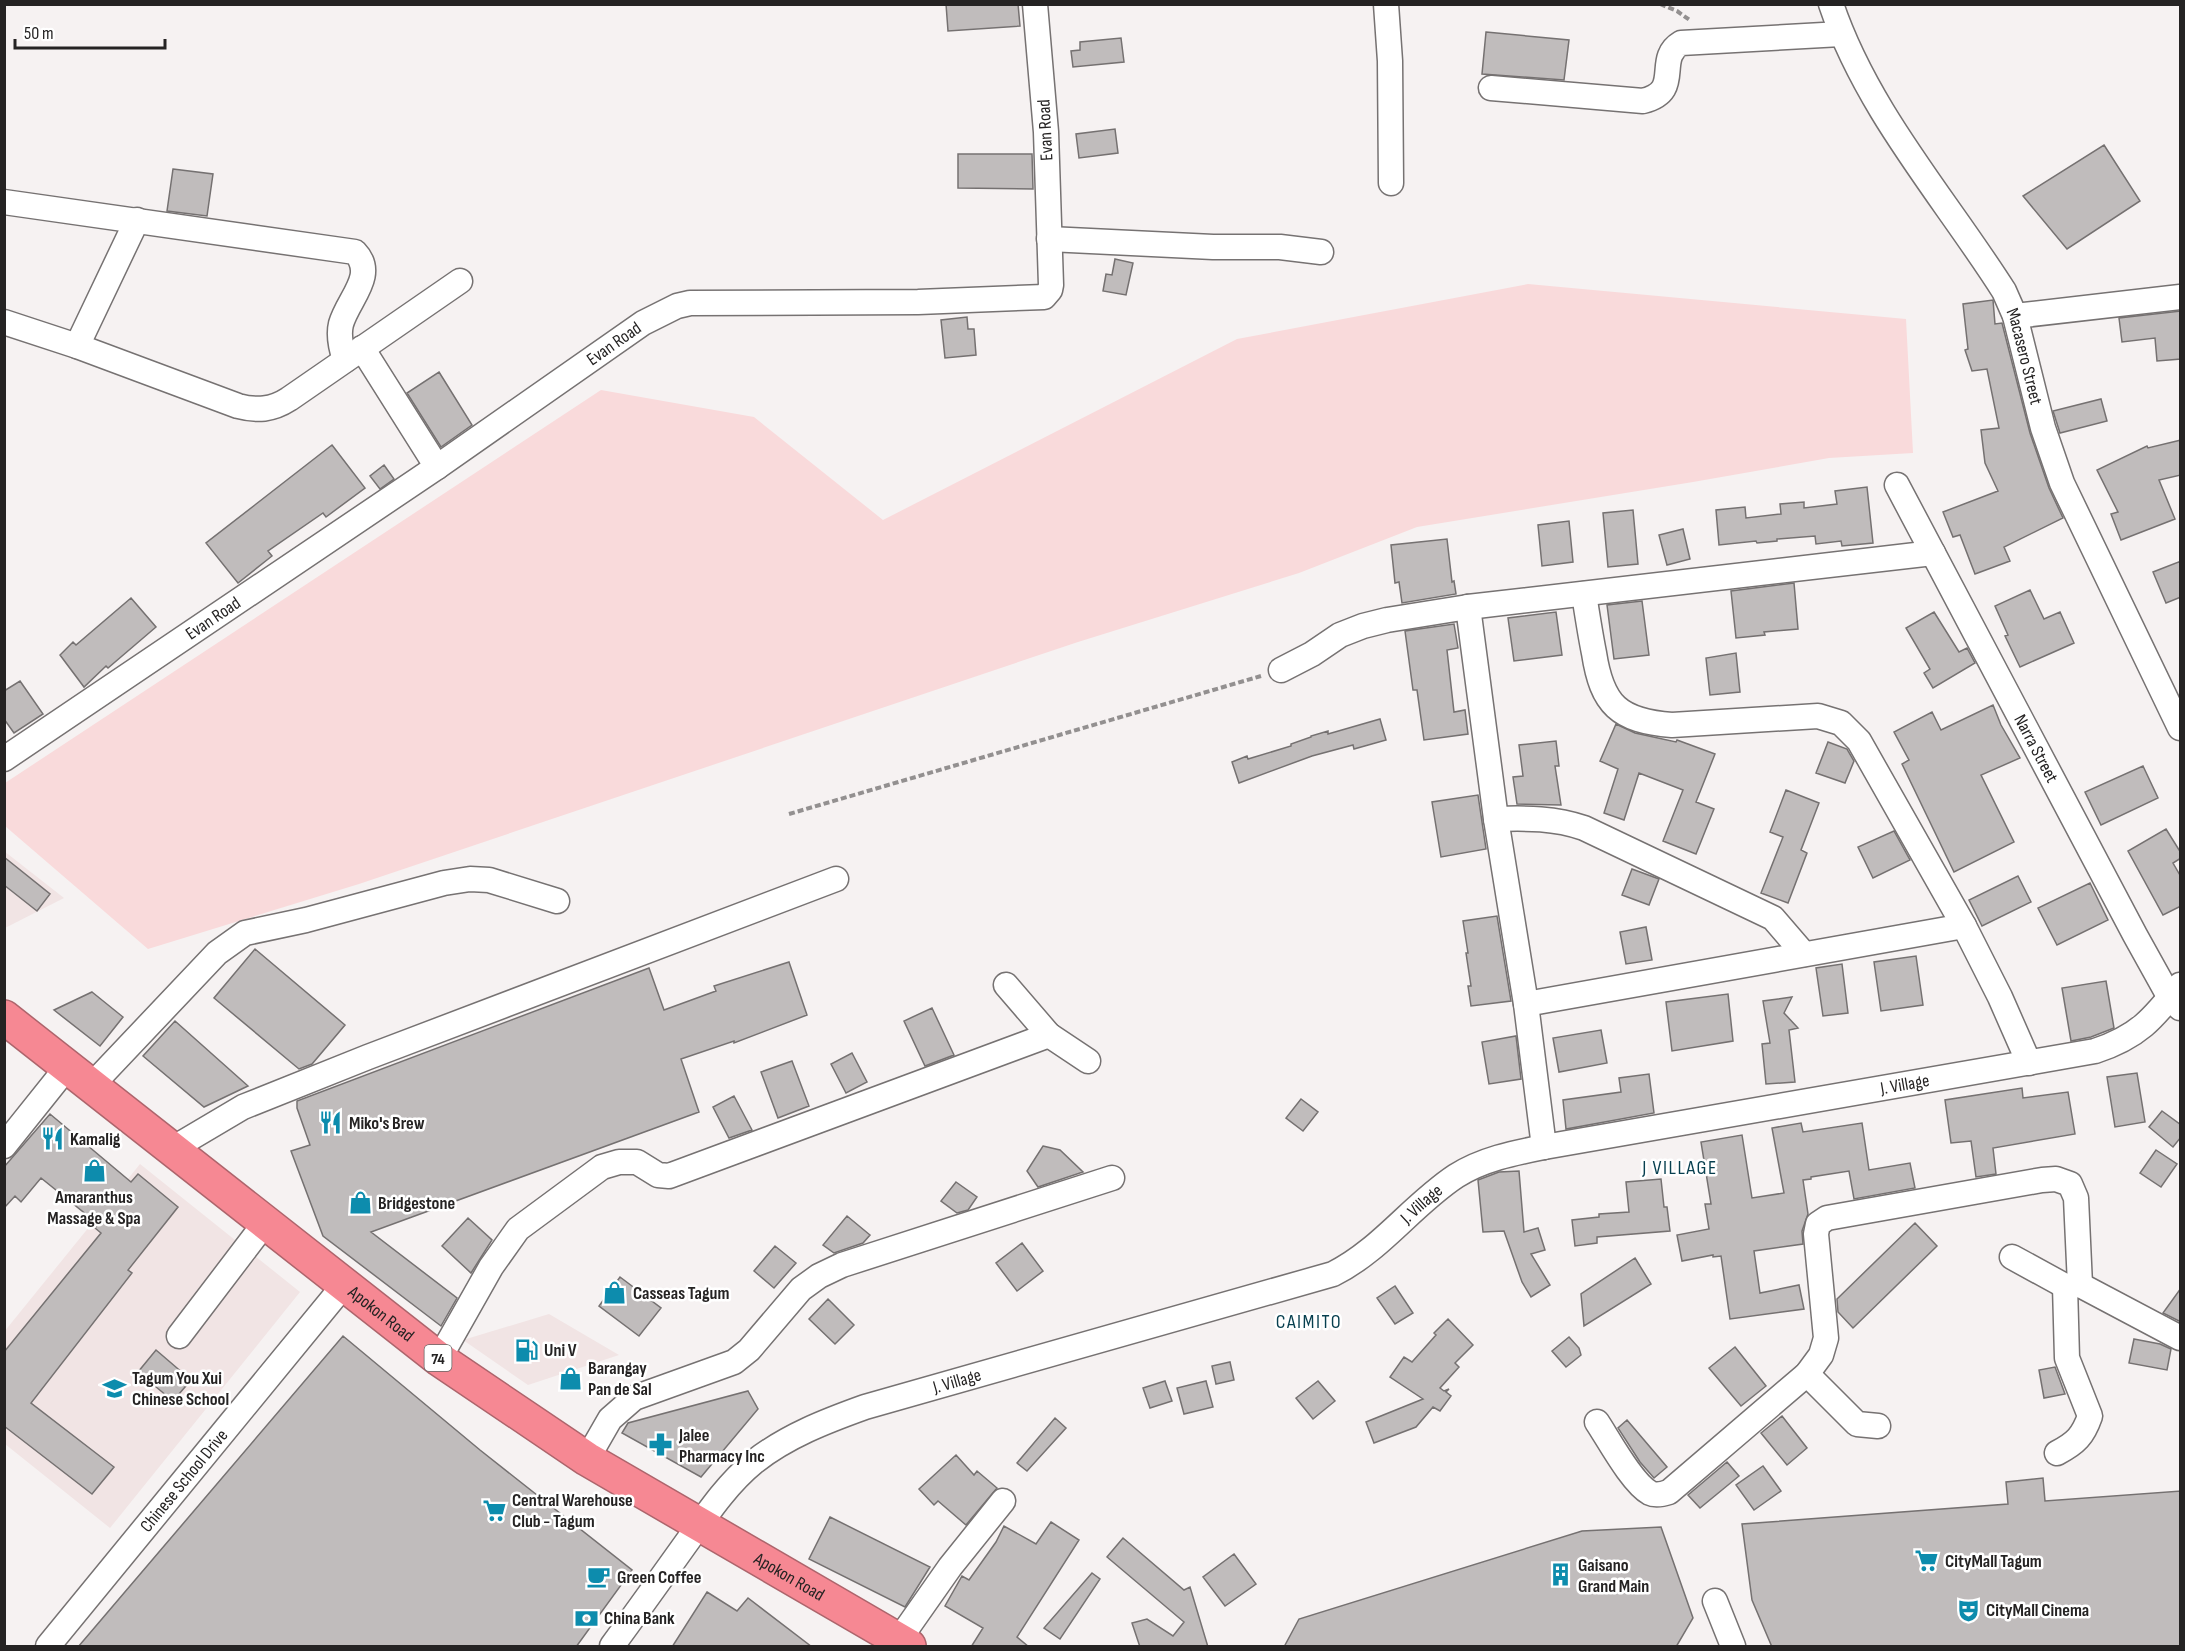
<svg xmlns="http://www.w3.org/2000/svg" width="2185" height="1651" font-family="'Sofia Sans Condensed',sans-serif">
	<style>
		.built { fill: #f1e4e4 }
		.green { fill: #f9dadb }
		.building { fill: #c0bcbc; stroke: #757171; stroke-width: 1.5 }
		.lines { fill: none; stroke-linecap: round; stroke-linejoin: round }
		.minor-casing { stroke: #767272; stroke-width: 27 }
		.highway-casing { stroke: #ad656c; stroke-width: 36 }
		.path { stroke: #939090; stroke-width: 4; stroke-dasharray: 6 3; stroke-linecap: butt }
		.minor { stroke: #fff; stroke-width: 24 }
		.highway { stroke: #f68893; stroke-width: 33 }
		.labels { text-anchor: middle; stroke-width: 5; stroke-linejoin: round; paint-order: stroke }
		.shield { fill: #fff; stroke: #666565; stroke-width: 1.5 }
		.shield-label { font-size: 16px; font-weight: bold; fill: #252323 }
		.street-label { font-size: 18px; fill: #252323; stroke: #fff }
		.poi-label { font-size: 18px; font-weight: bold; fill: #252323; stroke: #fff; text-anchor: start }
		.neighbourhood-label { font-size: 20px; letter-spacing: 1.5px; fill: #073f4f; stroke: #fff }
	</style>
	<rect width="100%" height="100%" fill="#f6f2f2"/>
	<!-- built -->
	<path class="built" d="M4,851L64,898L5,928H4Z
		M140,1164L300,1292L110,1528L5,1444L4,1332Z
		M549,1314L619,1355L528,1385L463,1340Z"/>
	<!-- green -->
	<path class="green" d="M1528,284L1906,319L1913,453L1829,458L1693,482L1417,527L1299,573L1078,642L359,884L148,949L5,826V783L601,390L754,417L883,520L1237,339Z"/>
	<!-- building -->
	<path class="building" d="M946,4H1018L1020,26L948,31Z
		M1486,32L1569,40L1564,80L1482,74Z
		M1121,38L1124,62L1073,67L1071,51L1080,50V42Z
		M1115,129L1118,153L1079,158L1076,134Z
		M2104,145L2140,201L2067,249L2023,196Z
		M958,154H1032L1033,189L958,188Z
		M173,169L213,174L207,216L167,211Z
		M1115,259L1133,263L1126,295L1103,291L1106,274L1112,275Z
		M1993,300L1995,324L2002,323L2030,433L2049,488L2063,518L2004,547L2010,561L1975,574L1960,535L1953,537L1943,512L1998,491L1985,463L1981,430L1999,428L1987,369L1972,371L1965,350L1968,349L1963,304Z
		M2181,311V359L2157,361L2155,338L2122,342L2119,318Z
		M967,317L968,329H974L976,355L945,358L941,320Z
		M439,372L472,425L441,447L407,393Z
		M2101,399L2107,421L2060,433L2053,411Z
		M2181,440V475L2159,480L2175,519L2121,540L2111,514L2118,512L2097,470L2147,446L2148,448Z
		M332,445L365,488L326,517L323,513L268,551L272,556L238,583L206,543Z
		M384,465L394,479L380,489L370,476Z
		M1867,487L1873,543L1842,546L1841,541L1816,544L1815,536L1777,539V541L1757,543L1756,541L1719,545L1716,510L1745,507L1746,518L1781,514L1780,504L1804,502V508L1837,504L1835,491Z
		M1633,510L1638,564L1608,567L1603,513Z
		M1569,521L1573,562L1542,566L1538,525Z
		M1683,529L1690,559L1667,565L1659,535Z
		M1447,539L1452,582L1454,581L1456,594L1402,603L1399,582L1395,583L1391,545Z
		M2181,561V597L2166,603L2153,572Z
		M1794,583L1798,629L1764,632L1765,635L1736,638L1731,591Z
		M2030,590L2044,619L2060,612L2074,643L2020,667L2005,636L2008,635L1995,606Z
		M131,598L156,627L108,668L106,666L84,687L60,655L73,642L76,645Z
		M1642,601L1649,655L1614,659L1607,605Z
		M1556,612L1562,655L1514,661L1508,618Z
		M1934,612L1959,652L1967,648L1975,663L1933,688L1924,673L1930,669L1906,628Z
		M1454,624L1458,648L1447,650L1454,712L1465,710L1468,734L1424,740L1417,690H1413L1405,631Z
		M1736,653L1740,692L1710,695L1706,658Z
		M20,681L43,714L14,733L4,719V691Z
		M1993,705L2001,725L2020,758L1981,775L2014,842L1954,872L1902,764L1909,760L1894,732L1932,712L1941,730Z
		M1380,719L1386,740L1354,749L1353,745L1312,756L1239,783L1232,762L1247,756L1248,759L1291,746V744L1311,737V736L1328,731V734Z
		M1616,724L1635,733L1676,742L1677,740L1715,754L1696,802L1714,809L1696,854L1663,841L1683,790L1639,773L1624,820L1604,813L1618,769L1600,761Z
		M1556,741L1559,766H1555L1561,805L1517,804L1513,777L1523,776L1519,745Z
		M1828,742L1847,749L1854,761L1845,783L1816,773Z
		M2143,766L2158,798L2101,825L2085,792Z
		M1786,790L1819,803L1801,850L1807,853L1788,903L1761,893L1783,837L1770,832Z
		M1478,795L1486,849L1441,857L1432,802Z
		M2166,829L2181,853V858L2173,863L2181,877V906L2163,915L2128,851Z
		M1894,831L1910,860L1873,878L1858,847Z
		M4,857L50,894L37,911L4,885Z
		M1632,869L1659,879L1649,905L1622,895Z
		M2018,876L2031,902L1982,926L1969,900Z
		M2090,883L2108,920L2057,945L2038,908Z
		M1497,916L1511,1001L1471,1006L1468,986H1471L1466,953H1468L1463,921Z
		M1646,927L1652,960L1626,964L1620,932Z
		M255,949L345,1025L312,1064L299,1069L214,998Z
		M1916,956L1923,1005L1881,1011L1874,962Z
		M789,962L807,1015L734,1043V1041L681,1059L699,1112L371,1232L457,1298L441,1326L323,1236L291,1151L310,1145L297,1108V1101L649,968L664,1010L716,991L714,986Z
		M1842,964L1848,1013L1823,1016L1816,968Z
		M2106,981L2114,1028L2091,1037L2071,1041L2062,988Z
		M92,992L123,1017L100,1046L54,1010Z
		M1728,994L1733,1041L1672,1051L1666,1002Z
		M1792,997L1784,1013L1798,1028L1789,1030L1795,1082L1766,1084L1762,1044L1770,1043L1763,1001Z
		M932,1008L954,1055L925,1066L904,1021Z
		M175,1021L248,1086L204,1107L143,1056Z
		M1601,1030L1607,1063L1559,1072L1553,1038Z
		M1516,1036L1521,1079L1489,1084L1482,1042Z
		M852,1053L867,1082L846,1093L831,1064Z
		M792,1061L809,1106L778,1118L761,1072Z
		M2137,1073L2145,1122L2115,1127L2107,1077Z
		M1649,1074L1654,1113L1566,1129L1563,1100L1621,1092L1619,1078Z
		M2022,1088L2023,1098L2068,1092L2075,1134L1993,1148L1996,1174L1976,1177L1971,1141L1951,1143L1945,1100Z
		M734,1096L752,1130L729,1138L713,1107Z
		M1301,1099L1318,1112L1303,1131L1286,1118Z
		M2162,1111L2181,1125V1137L2173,1147L2149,1127Z
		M50,1114L131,1182L138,1174L178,1207L128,1270L132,1273L31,1403L114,1467L92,1494L4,1426V1352L101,1233L95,1228L98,1224L41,1178L21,1202L15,1196L4,1208V1167Z
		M1801,1123L1803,1132L1862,1123L1869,1170L1910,1163L1915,1188L1854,1199L1849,1171L1811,1177V1179L1803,1180L1808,1214L1802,1231L1803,1244L1754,1251L1760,1293L1799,1285L1804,1309L1730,1319L1721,1256L1713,1257V1255L1682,1261L1677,1235L1709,1229L1705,1204H1711L1701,1142L1742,1135L1752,1198L1784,1193L1772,1128Z
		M1043,1146L1060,1150L1083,1172L1038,1187L1027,1171Z
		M2156,1150L2177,1164L2161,1187L2140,1173Z
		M1519,1171L1524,1232L1538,1228L1545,1250L1531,1254L1550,1285L1531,1297L1522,1282L1504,1231L1483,1232L1478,1180L1499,1172Z
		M1661,1179L1664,1207H1667L1670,1231L1597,1237V1243L1575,1246L1572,1220L1599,1217V1214L1629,1212L1626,1182Z
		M956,1182L977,1197L968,1210L957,1213L941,1201Z
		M847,1216L870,1235L863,1243L834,1253L823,1245Z
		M468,1218L492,1240L471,1273L442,1246Z
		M1915,1223L1937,1246L1853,1328L1838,1312L1837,1299Z
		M1022,1243L1043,1271L1017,1291L996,1263Z
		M775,1246L796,1263L774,1288L754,1271Z
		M1635,1258L1651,1284L1584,1326L1581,1294Z
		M620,1277L661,1308L639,1336L599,1306Z
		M1395,1286L1413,1313L1395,1324L1377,1298Z
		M2181,1288V1322L2163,1313Z
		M828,1299L854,1325L835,1344L809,1319Z
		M1448,1319L1473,1345L1455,1363L1459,1367L1440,1388L1444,1391L1449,1389L1446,1392L1451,1396L1440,1411L1433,1407L1416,1427L1374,1443L1366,1422L1423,1399L1390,1377L1404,1357L1412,1362L1436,1335L1434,1333Z
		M343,1336L480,1450L632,1570L576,1647H78Z
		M1569,1337L1579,1348L1581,1355L1566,1367L1552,1351Z
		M2134,1339L2160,1344L2171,1349L2167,1370L2129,1363Z
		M1735,1347L1766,1386L1741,1406L1709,1368Z
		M156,1350L191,1380L173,1401L138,1372Z
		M1230,1362L1234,1380L1216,1384L1212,1366Z
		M2055,1367L2065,1394L2044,1398L2039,1370Z
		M1165,1381L1172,1401L1150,1408L1143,1388Z
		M1206,1381L1213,1407L1184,1414L1177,1388Z
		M1318,1381L1335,1401L1313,1419L1296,1398Z
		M748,1391L758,1409L701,1477L622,1433L628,1423Z
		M1782,1416L1807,1448L1787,1465L1761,1433Z
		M1055,1418L1066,1428L1027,1471L1017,1463Z
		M1627,1420L1667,1467L1654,1478L1640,1462L1618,1428Z
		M956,1455L974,1475L977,1471L997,1488L966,1525L938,1501L934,1505L919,1489Z
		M1727,1462L1739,1476L1700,1508L1688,1495Z
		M1763,1466L1781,1491L1754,1510L1736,1485Z
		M2043,1478L2045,1501L2181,1491V1647H1772L1752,1600L1742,1524L2008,1504L2006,1482Z
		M830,1517L930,1567L905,1607L809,1559Z
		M1051,1522L1079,1540L1017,1637L1029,1647H971L983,1628L945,1606L962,1576L969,1580L996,1542L1004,1526L1036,1544Z
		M1661,1527L1693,1618L1676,1647H1284L1299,1619L1582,1531Z
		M1123,1538L1184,1590L1190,1587L1208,1647H1140L1132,1623L1147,1619L1173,1636L1184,1622L1107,1557Z
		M1234,1554L1256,1584L1225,1606L1203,1577Z
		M1092,1573L1100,1579L1060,1639L1044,1628Z
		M707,1592L737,1611L748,1598L812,1647H672Z"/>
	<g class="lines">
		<defs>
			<g id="minor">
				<path d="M1386,4L1390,61L1391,183"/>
				<path id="s1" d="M1831,4C1867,111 1945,198 2004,291L2015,316L2043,428L2062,483L2180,728"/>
				<path d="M1491,88L1643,101C1684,91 1654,59 1681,43L1841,34"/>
				<path d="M4,202L355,252C377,275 348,299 341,324C338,336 341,348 345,360"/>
				<path d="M1049,239L1213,247H1280L1321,252"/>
				<path d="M2015,316L2180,297"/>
				<path d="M4,322L77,346L238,406C257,411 272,410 289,399L460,281"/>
				<path d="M77,346L137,220"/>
				<path d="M362,348L437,467"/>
				<path id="s2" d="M1897,485L2135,935L2170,998L2180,1008"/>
				<path d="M1584,594C1587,613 1590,633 1594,653C1602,705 1619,721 1672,725L1818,716L1841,723L1859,741L1964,926L2000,997L2029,1063"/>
				<path d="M1468,607L1496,819L1526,1004L1544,1147"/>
				<path d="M1281,670L1312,654L1340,635L1363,626L1387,620L1468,607L1933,553"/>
				<path id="s3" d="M4,759L437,467L643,323L677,306L690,303L918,302L1044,297L1050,290L1051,285L1046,132L1035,4"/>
				<path d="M1496,819C1527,818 1555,818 1584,828L1773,918L1804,954"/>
				<path d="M1006,985L1049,1035L1088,1061"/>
				<path d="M1526,1004L1964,926"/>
				<path d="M92,1085L217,953L245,933L306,920L444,883L470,879L489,880L557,901"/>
				<path d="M4,1146L68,1066"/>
				<path d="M172,1149L243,1107L368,1057L836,879"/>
				<path d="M2080,1285L2180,1338"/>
				<path d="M179,1336L265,1223"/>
				<path d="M439,1359L491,1267L518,1229L602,1167L619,1162H637L658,1175L669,1176L1049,1035"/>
				<path d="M1807,1374L1857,1424L1878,1426"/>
				<path d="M1597,1422C1609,1440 1632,1483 1650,1493C1656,1496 1663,1494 1669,1492L1807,1374L1821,1355L1826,1338L1816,1234L1818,1224L1827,1218L2042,1180L2056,1179L2070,1184L2076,1198L2080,1285L2065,1286L2012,1257"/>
				<path d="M2057,1453C2076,1443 2083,1436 2090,1416L2067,1358L2065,1286"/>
				<path d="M587,1459L610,1419L634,1398L734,1362L749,1350L801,1289L819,1276L842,1265L1112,1178"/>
				<path d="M1715,1601L1733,1646"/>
				<path d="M898,1641L950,1567L1003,1501"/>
				<path id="s4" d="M48,1646L344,1285"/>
				<path id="s5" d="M612,1646C637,1612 662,1577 687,1542C707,1514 727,1484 754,1462C787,1436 826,1421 865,1407L1333,1274C1381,1250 1412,1205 1456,1176C1483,1159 1514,1153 1544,1147L2095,1051C2138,1037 2153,1019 2180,985"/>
			</g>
			<g id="highway">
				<path id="s6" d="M4,1017L439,1359L587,1459L909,1646"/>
			</g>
		</defs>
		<!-- minor casing -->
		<use href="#minor" class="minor-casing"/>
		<!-- highway casing -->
		<use href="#highway" class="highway-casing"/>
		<!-- path -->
		<path class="path" d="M1660,4L1677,11L1691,21
			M789,814L1261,676"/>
		<!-- minor -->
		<use href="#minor" class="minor"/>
		<!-- highway -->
		<use href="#highway" class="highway"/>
	</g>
	<!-- icons -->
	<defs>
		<symbol id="restaurant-bare" viewBox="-9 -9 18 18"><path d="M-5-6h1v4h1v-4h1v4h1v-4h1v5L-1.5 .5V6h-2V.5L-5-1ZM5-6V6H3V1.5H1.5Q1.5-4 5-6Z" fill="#0d8cad" stroke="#fff" stroke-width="2.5" paint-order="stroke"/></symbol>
		<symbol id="shop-bare" viewBox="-9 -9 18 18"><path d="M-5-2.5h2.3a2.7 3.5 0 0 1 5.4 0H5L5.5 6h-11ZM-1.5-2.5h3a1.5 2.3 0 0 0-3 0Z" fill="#0d8cad" stroke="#fff" stroke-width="2.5" paint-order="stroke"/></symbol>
		<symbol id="fuel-bare" viewBox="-9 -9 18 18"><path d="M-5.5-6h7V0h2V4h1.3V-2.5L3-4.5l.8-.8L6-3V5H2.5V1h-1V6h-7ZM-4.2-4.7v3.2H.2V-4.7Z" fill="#0d8cad" stroke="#fff" stroke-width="2.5" paint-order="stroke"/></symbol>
		<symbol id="school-bare" viewBox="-9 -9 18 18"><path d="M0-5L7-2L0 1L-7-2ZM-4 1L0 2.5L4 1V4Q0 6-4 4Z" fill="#0d8cad" stroke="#fff" stroke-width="2.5" paint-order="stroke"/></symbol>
		<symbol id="pharmacy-bare" viewBox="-9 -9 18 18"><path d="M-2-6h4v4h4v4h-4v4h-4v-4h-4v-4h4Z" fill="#0d8cad" stroke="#fff" stroke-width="2.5" paint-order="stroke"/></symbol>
		<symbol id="supermarket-bare" viewBox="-9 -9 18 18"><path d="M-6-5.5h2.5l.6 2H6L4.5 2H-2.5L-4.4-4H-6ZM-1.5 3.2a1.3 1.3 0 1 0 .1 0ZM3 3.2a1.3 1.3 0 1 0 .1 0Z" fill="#0d8cad" stroke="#fff" stroke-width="2.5" paint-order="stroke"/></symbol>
		<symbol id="building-bare" viewBox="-9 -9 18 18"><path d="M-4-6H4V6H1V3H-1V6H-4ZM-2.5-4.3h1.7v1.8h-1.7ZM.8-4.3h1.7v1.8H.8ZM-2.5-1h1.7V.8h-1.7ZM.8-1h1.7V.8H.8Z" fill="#0d8cad" stroke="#fff" stroke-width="2.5" paint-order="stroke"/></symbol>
		<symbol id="cafe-bare" viewBox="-9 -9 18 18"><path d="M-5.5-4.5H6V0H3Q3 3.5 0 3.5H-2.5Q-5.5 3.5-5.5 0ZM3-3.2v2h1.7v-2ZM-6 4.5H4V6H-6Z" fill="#0d8cad" stroke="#fff" stroke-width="2.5" paint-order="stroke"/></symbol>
		<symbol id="theatre-bare" viewBox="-9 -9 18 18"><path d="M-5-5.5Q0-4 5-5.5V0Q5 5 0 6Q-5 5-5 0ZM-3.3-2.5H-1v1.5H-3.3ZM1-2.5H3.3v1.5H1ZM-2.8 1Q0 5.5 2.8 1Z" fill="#0d8cad" stroke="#fff" stroke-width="2.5" paint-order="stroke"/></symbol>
		<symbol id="bank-bare" viewBox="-9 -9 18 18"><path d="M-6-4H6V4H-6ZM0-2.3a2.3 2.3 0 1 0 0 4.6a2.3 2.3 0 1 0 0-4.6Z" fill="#0d8cad" stroke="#fff" stroke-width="2.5" paint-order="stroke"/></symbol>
	</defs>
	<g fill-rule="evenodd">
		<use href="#restaurant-bare" x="314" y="1106" width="33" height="33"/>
		<use href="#restaurant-bare" x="36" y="1122" width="33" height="33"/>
		<use href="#shop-bare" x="78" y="1154" width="33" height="33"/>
		<use href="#shop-bare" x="344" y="1186" width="33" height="33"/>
		<use href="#shop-bare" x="598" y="1276" width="33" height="33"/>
		<use href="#fuel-bare" x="510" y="1334" width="33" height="33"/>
		<use href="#shop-bare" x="554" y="1362" width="33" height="33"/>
		<use href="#school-bare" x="98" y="1372" width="33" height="33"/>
		<use href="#pharmacy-bare" x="644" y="1428" width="33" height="33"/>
		<use href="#supermarket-bare" x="478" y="1494" width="33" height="33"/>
		<use href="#supermarket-bare" x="1910" y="1544" width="33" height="33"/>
		<use href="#building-bare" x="1544" y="1558" width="33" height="33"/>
		<use href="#cafe-bare" x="582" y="1560" width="33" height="33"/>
		<use href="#theatre-bare" x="1952" y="1594" width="33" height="33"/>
		<use href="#bank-bare" x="570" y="1602" width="33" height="33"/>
	</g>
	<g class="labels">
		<!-- shield labels -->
		<rect class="shield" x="424.5" y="1345" width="27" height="26" rx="4.5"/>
		<g class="shield-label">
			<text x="438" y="1364">74</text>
		</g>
		<!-- street labels -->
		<g class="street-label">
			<text transform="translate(1045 130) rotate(-93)" y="6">Evan Road</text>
			<text dy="6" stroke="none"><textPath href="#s3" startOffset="738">Evan Road</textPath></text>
			<text dy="6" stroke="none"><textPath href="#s1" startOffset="405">Macasero Street</textPath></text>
			<text dy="6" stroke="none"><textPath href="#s3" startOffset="252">Evan Road</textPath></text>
			<text dy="6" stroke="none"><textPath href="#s2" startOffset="298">Narra Street</textPath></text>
			<text dy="6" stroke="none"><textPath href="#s5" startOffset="1461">J. Village</textPath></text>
			<text dy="6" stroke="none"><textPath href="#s5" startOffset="957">J. Village</textPath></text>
			<text dy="6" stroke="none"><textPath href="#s6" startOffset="480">Apokon Road</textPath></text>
			<text dy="6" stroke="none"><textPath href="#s5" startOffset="453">J. Village</textPath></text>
			<text dy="6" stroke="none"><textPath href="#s4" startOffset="214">Chinese School Drive</textPath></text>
			<text dy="6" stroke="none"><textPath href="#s6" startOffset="966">Apokon Road</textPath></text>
		</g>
		<!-- poi labels -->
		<g class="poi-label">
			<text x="349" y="1129">Miko's Brew</text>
			<text x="70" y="1145">Kamalig</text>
			<text x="94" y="1203" text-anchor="middle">Amaranthus<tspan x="94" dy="21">Massage &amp; Spa</tspan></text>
			<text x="378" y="1209">Bridgestone</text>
			<text x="633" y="1299">Casseas Tagum</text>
			<text x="544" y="1356">Uni V</text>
			<text x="588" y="1374">Barangay<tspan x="588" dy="21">Pan de Sal</tspan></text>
			<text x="132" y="1384">Tagum You Xui<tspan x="132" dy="21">Chinese School</tspan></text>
			<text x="679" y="1441">Jalee<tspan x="679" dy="21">Pharmacy Inc</tspan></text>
			<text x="512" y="1506">Central Warehouse<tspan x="512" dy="21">Club - Tagum</tspan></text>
			<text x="1945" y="1567">CityMall Tagum</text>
			<text x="1578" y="1571">Gaisano<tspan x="1578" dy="21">Grand Main</tspan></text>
			<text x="617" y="1583">Green Coffee</text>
			<text x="1986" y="1616">CityMall Cinema</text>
			<text x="604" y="1624">China Bank</text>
		</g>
		<!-- neighbourhood labels -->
		<g class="neighbourhood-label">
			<text x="1680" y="1174">J VILLAGE</text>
			<text x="1309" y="1328">CAIMITO</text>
		</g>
	</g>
	<!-- border -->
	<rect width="2185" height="1651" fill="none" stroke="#252323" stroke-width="12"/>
	<!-- scale -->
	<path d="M15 39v9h150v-9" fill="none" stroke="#252323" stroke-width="3"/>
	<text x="24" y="39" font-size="18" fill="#252323" stroke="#ffffff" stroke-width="4.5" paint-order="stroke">50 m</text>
</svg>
